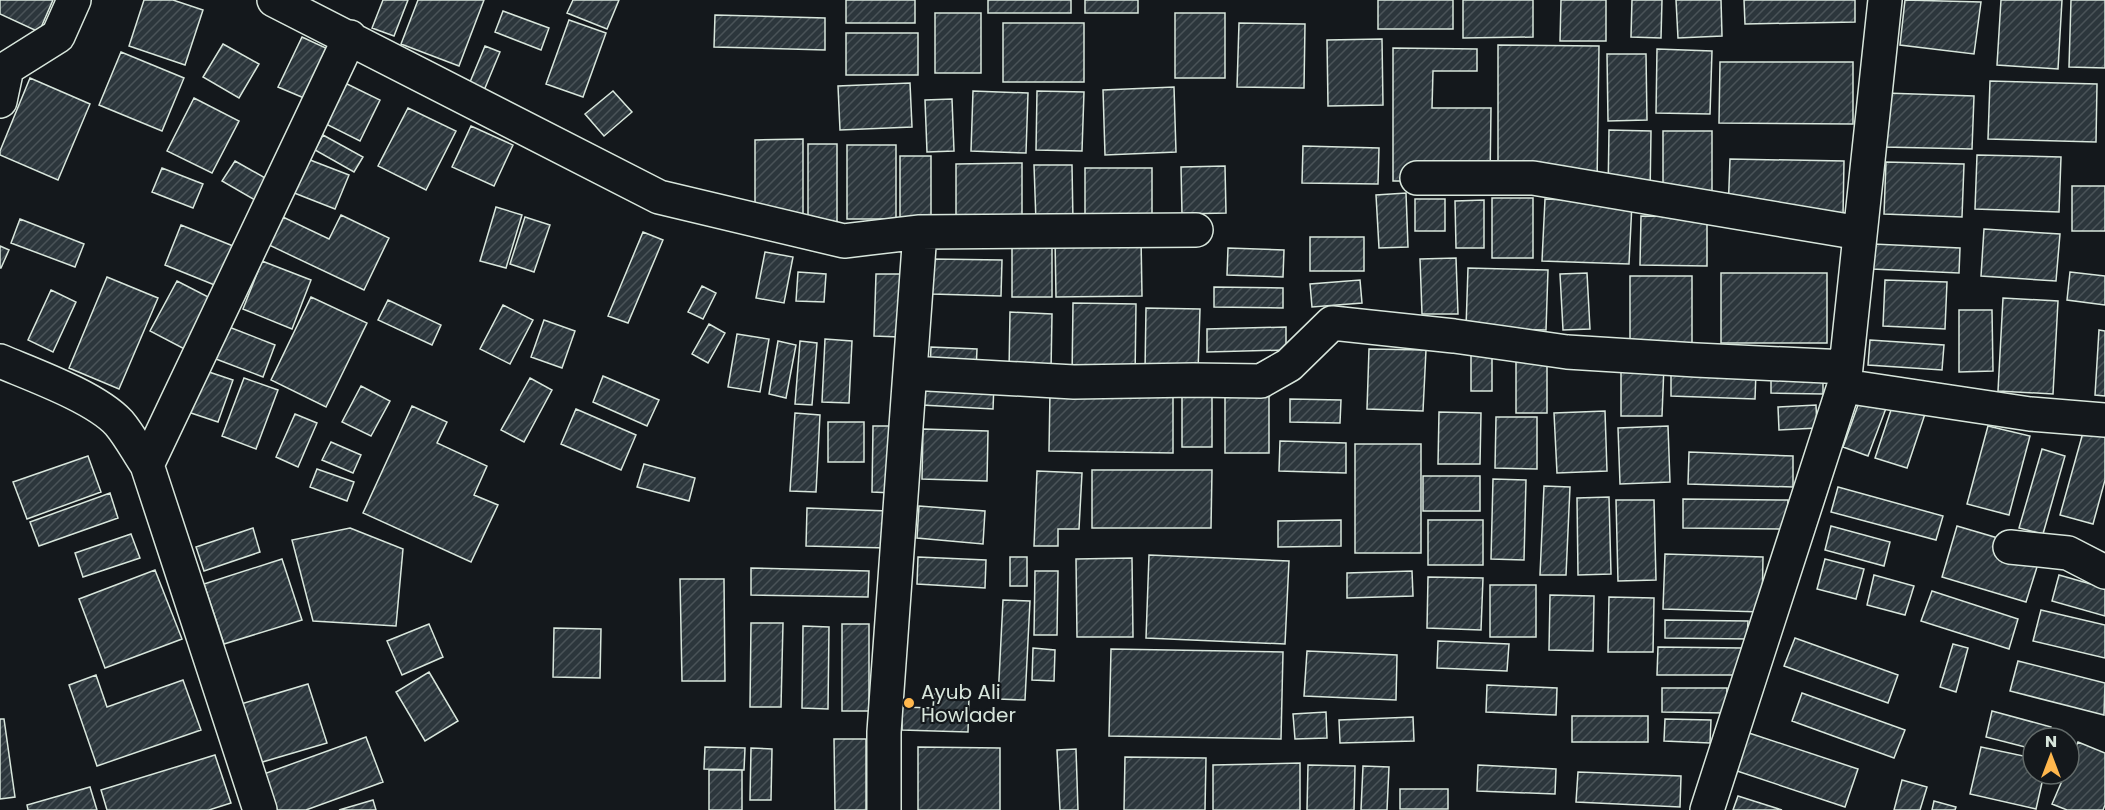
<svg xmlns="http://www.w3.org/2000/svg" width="2105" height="810" font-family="Poppins,sans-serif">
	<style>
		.building { fill: url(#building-hatch); stroke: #d8e6dc; stroke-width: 1.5 }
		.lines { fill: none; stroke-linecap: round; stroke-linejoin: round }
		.minor-casing { stroke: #d8e6dc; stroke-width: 36 }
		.minor { stroke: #14181c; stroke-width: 33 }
		.poi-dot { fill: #ffb74d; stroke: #14181c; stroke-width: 2 }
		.labels { text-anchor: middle; stroke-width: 4.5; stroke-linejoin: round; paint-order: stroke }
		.poi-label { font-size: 20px; fill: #d8e6dc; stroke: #14181c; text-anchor: start }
	</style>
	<defs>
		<pattern id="building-hatch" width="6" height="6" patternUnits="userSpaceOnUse" patternTransform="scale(1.5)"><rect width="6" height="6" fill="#2c363c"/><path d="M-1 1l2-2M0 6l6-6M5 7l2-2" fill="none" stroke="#4a5358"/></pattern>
	</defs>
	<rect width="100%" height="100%" fill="#14181c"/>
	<!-- building -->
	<path class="building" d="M0,0H53L39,32L0,14Z
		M144,0H173L203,10L185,65L129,46Z
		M383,0H408L394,36L372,28Z
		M418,0H484L459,66L401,44Z
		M573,0H619L607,29L567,13Z
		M846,0H915V23H846Z
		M988,0H1071V13H988Z
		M1085,0H1138V13H1085Z
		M1378,0H1453V29H1378Z
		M1463,0H1533V37L1463,38Z
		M1561,0H1606V41H1560Z
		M1632,0H1662L1661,38L1631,37Z
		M1676,0H1721L1722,36L1678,38Z
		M1744,0H1855V22L1745,24Z
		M1905,0L1981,2L1974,54L1900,45Z
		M2001,0H2062L2058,69L1997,65Z
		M2071,0H2105V68L2069,67Z
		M503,11L549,28L541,50L495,32Z
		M935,13H981V73H935Z
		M1175,13H1225V78H1175Z
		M715,15L825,18V50L714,47Z
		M569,20L606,33L583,97L546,84Z
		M1003,23H1084V82H1003Z
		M1239,23L1305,24L1304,88L1237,87Z
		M846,33H918V75H846Z
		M302,37L328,49L304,98L278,87Z
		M1382,39L1383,105L1328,106L1327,40Z
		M223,44L259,64L239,98L203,77Z
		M1498,45L1599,46L1597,185L1498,184Z
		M485,46L500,52L480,100L465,94Z
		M1393,48L1477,49V71H1433L1432,108H1491L1490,181H1393Z
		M1657,49L1712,51L1710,114L1656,113Z
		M121,52L184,78L162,131L99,105Z
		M1607,54H1646L1647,120L1608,121Z
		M1720,62H1853V124L1719,123Z
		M30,78L90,104L58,180L0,155V151Z
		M1990,81L2097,84L2096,142L1988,139Z
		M343,82L380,100L360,141L322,122Z
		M910,83L912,127L840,130L838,86Z
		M1174,87L1176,152L1105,155L1103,90Z
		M613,91L632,112L604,136L585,114Z
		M973,91L1028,93L1026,153L971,151Z
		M1037,91L1084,92L1082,151L1036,150Z
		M1885,93L1974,96L1972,149L1884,147Z
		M194,98L239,121L212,173L167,151Z
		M952,99L954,151L927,152L925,100Z
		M408,108L456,131L426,190L378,166Z
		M471,126L513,145L494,186L452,167Z
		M1609,130L1651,131L1650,197L1608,196Z
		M1663,131H1712V204H1663Z
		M323,135L363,157L354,172L315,150Z
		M803,139V224H755V140Z
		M808,144H837V232H808Z
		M847,145H896V219H847Z
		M1303,146L1379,148L1378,184L1302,183Z
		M292,153L349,175L335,209L279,187Z
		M1977,155L2061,157L2059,212L1975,209Z
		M900,156H931V217H900Z
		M1730,159L1844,161L1843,216L1728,213Z
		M235,161L274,183L262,204L222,181Z
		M1886,162L1964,164L1962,217L1884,214Z
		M1022,163V218L956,219V164Z
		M1034,165H1072L1073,222H1036Z
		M1225,166L1226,213L1182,214L1181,167Z
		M162,168L203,184L193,208L152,192Z
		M1085,168H1152V218L1085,217Z
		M2072,186H2105V231H2072Z
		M1406,193L1408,247L1379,248L1376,195Z
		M1492,198H1533V258H1492Z
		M1415,199H1445V231H1415Z
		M1545,199L1632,203L1629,264L1542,261Z
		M1484,200V248H1456L1455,201Z
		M496,207L522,215L506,268L480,261Z
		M341,215L389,238L364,290L269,245L283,217L329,239Z
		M1641,216L1707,217V266L1640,265Z
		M525,217L550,225L534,272L510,264Z
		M20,219L84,244L75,267L11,243Z
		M181,225L238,248L222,288L165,265Z
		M1984,229L2060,234L2056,281L1981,276Z
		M643,232L663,240L628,323L608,316Z
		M1141,237L1142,296L1056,297L1055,238Z
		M1310,237H1364V271H1310Z
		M1873,244L1960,248L1959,273L1872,269Z
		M1012,245H1052V297H1012Z
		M0,246L9,250L1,268H0Z
		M1228,248L1284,250L1283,277L1227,275Z
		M765,252L793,257L784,303L756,298Z
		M1456,258L1458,314H1422L1420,259Z
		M933,259L1002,260L1001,296L932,294Z
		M262,261L311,280L292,329L243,309Z
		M1468,268L1548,270L1546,330L1466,328Z
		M798,272L826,274L824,302L796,301Z
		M2070,272L2105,276V305L2067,300Z
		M1587,273L1590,329L1563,330L1560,274Z
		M1721,273H1827V343H1721Z
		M876,274H902L900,337L874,336Z
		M1630,276H1692V345H1630Z
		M107,277L158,298L119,389L69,368Z
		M1360,280L1362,303L1312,307L1310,284Z
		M1885,280L1947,282L1945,329L1883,326Z
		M177,281L220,303L194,354L150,331Z
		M702,286L716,293L703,319L688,312Z
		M1214,287L1283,288V308L1214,307Z
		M51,290L76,302L53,352L28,340Z
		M311,297L367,323L326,407L271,380Z
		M2003,298L2058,301L2053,394L1998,391Z
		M388,300L441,325L432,345L378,320Z
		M1073,303L1136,304L1135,380L1072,379Z
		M503,305L533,320L510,364L480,349Z
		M1146,308L1200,309L1198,372L1145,371Z
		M1959,310H1992L1993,371L1959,372Z
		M1010,312L1052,314L1051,371H1009Z
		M544,320L575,331L562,368L531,357Z
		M709,324L725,333L708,363L692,354Z
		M229,327L275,345L263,377L216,359Z
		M1286,327V350L1207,352V329Z
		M2099,330L2105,331V396L2095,395Z
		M737,334L769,339L760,392L728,387Z
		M825,339L852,341L849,403L822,402Z
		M1870,340L1944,345L1942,370L1868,365Z
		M778,341L796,345L786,398L769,394Z
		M800,341L817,343L812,405L795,404Z
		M931,347L977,349L976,371L930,369Z
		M1369,349L1426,350L1423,411L1367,409Z
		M1471,352H1492V391H1471Z
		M1516,357H1547V413H1516Z
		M1621,365H1664L1662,416H1621Z
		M203,370L233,380L218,422L188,412Z
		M1671,370L1756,372L1755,399L1671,396Z
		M603,376L659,400L647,426L593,402Z
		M1771,376H1823V394L1771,393Z
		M244,378L278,390L256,449L222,436Z
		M530,378L552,390L524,442L501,430Z
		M923,380L994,383L993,409L922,405Z
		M361,386L390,401L371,436L342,422Z
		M1050,391L1173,392V453L1049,451Z
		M1862,394L1888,403L1868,456L1843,447Z
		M1182,395H1212V447H1182Z
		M1225,395H1269V453H1225Z
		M1290,399L1341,400L1340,423L1290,422Z
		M1894,401L1926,411L1907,468L1875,458Z
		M1816,405L1817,428L1779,430L1778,407Z
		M412,406L447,422L437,443L487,466L474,495L498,505L471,562L363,513Z
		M576,409L636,435L621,470L561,444Z
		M1605,411L1607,471L1557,473L1554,413Z
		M1439,412L1481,413L1480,464H1438Z
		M795,413L820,415L816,492L790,491Z
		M295,414L317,423L298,467L276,457Z
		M1496,417H1537V469L1495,468Z
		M828,422H864V462H828Z
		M873,426H895L893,493L872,492Z
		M1668,426L1670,482L1620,484L1618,428Z
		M1988,426L2030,436L2009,515L1967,504Z
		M923,429L988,431L987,481L922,479Z
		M2084,429L2105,434V480L2093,524L2060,515Z
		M1280,441L1346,443V473L1279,471Z
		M331,442L361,455L353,473L322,460Z
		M1355,444H1421V553H1355Z
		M2042,449L2065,456L2043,534L2019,528Z
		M1689,452L1793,456V487L1688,484Z
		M88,456L101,492L27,519L13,482Z
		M644,464L695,478L689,501L637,487Z
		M317,469L354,482L347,501L310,487Z
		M1092,470H1212L1211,528H1092Z
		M1037,471L1082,473L1079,529H1058V546H1034Z
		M1423,476H1480V511H1423Z
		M1493,479L1526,480L1524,560L1491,559Z
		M1544,486L1570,487L1566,575H1540Z
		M1838,487L1943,516L1936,540L1831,512Z
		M110,493L118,518L39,546L30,522Z
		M1609,497L1611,574L1578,575L1577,498Z
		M1683,499L1788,500L1787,529L1683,528Z
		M1616,500H1654L1656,580L1618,581Z
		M919,506L985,511L983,544L917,538Z
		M807,508L888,511L887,548L806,546Z
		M1341,520V546L1278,547V521Z
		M1428,520H1483V565H1428Z
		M1831,526L1890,542L1884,566L1825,550Z
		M1957,526L2042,551L2026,602L1942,577Z
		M253,528L260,552L204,571L196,547Z
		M350,528L403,549L396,626L313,621L292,540Z
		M131,534L140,558L83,577L75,553Z
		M1665,554L1763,557L1762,612L1663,609Z
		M1149,555L1289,561L1285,644L1146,638Z
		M918,557L986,560L985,588L917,584Z
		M1010,557H1027V586H1010Z
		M1132,558L1133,637H1077L1076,559Z
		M282,559L302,620L224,644L204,584Z
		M1825,559L1864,569L1856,599L1817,589Z
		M751,568L869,571L868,597L751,595Z
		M155,570L182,639L105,668L79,599Z
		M1035,571H1058L1057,635H1034Z
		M1412,571L1413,596L1347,598V573Z
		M1874,575L1914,586L1905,615L1867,605Z
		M2059,575L2105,588V616L2052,601Z
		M1428,577L1483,578L1481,630L1427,628Z
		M680,579H724L725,681H682Z
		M1490,585H1536V637H1490Z
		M1932,591L2018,619L2009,649L1921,621Z
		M1550,595L1594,596L1593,651L1549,650Z
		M1609,597L1654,598L1653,652H1608Z
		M1003,600L1030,601L1025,700L998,699Z
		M2041,610L2105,625V658L2033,641Z
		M1665,620L1748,621L1747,639L1665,638Z
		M751,623H783L781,707H750Z
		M429,624L443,657L402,675L387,641Z
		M842,624H869V711H842Z
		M803,626L829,627L828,709L802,708Z
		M554,628L601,629L600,678L553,677Z
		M1795,638L1898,675L1888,703L1784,666Z
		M1438,641L1509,644L1507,671L1437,668Z
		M1953,644L1968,648L1956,692L1940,687Z
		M1658,647L1743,648V675H1657Z
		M1033,648L1055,650L1054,681L1032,680Z
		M1111,649L1283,652L1281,739L1109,736Z
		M1307,651L1397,655L1396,700L1304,696Z
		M2018,661L2105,683L2104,715L2010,691Z
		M429,672L458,721L425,741L396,692Z
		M96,675L107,707L183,680L201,730L97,766L69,685Z
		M308,684L327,743L259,763L241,704Z
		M1487,685L1557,688L1556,715L1486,712Z
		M1662,688H1727L1726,713L1662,712Z
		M1802,693L1905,730L1894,758L1792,721Z
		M934,694L969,696L968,732L902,730V707L933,708Z
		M1992,711L2051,727L2047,738H2033V749L1986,737Z
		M1326,712L1327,738L1295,739L1293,714Z
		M1572,716H1648V742H1572Z
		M1413,717L1414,741L1340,743L1339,720Z
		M0,719H4L15,797L0,799Z
		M1665,719L1711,720L1710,743L1664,741Z
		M1746,732L1858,769L1845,807L1734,770Z
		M366,737L383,782L306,810H277L264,774Z
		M834,739H866V810H835Z
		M2078,742L2105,753V805L2103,810H2067L2052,804L2065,774H2069V764Z
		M705,747L745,748L744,770L704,769Z
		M918,747L1000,748V810H918Z
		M1981,747L2033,758V774H2044L2036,809L1970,794Z
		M751,748L772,749L771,800H750Z
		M1076,749L1078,810H1060L1057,750Z
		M215,755L231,803L209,810H107L101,790Z
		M1125,757L1206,758L1205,810H1124Z
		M1300,763V810H1213V765Z
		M1308,765L1355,766L1354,810H1307Z
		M1478,765L1556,769L1555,794L1477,791Z
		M1363,766L1389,767L1387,810H1361Z
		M709,770H742V810H709Z
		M1578,772L1681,776L1680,807L1576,802Z
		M1902,780L1927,787L1920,810H1894Z
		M90,787L97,810H28L27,805Z
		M1400,789H1448V809H1400Z
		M1738,796L1782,810H1733Z
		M373,800L376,810H339Z
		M1934,801L1956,807L1955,810H1932Z"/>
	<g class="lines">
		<defs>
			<path id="minor" d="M274,0L659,197L844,241L920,232L1196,230
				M0,101L7,68L58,36L74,0
				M1417,178H1533L1860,233
				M0,361C33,375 95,397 119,423C130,436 138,452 147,465L260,810
				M910,373L1074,382L1193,380L1261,381L1289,365L1332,323L1454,336L1567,352L1696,360L1846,367
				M1844,386L2030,414L2105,420
				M147,465L350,37
				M2010,547L2068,553L2105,572
				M884,810V732L920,232
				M1707,810L1844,386L1885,0"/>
		</defs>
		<!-- minor casing -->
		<use href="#minor" class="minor-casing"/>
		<!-- minor -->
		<use href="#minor" class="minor"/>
	</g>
	<!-- markers -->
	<circle class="poi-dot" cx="909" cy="703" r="6"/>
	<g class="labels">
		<!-- poi labels -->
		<g class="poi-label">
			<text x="921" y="699">Ayub Ali<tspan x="921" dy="23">Howlader</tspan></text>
		</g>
	</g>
	<!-- north arrow -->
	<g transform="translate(2051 756)"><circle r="28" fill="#14181c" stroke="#626a69" stroke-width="1.5"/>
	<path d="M0-4.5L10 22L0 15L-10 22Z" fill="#ffb74d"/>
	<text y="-9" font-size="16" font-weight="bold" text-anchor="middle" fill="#d8e6dc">N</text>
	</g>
</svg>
